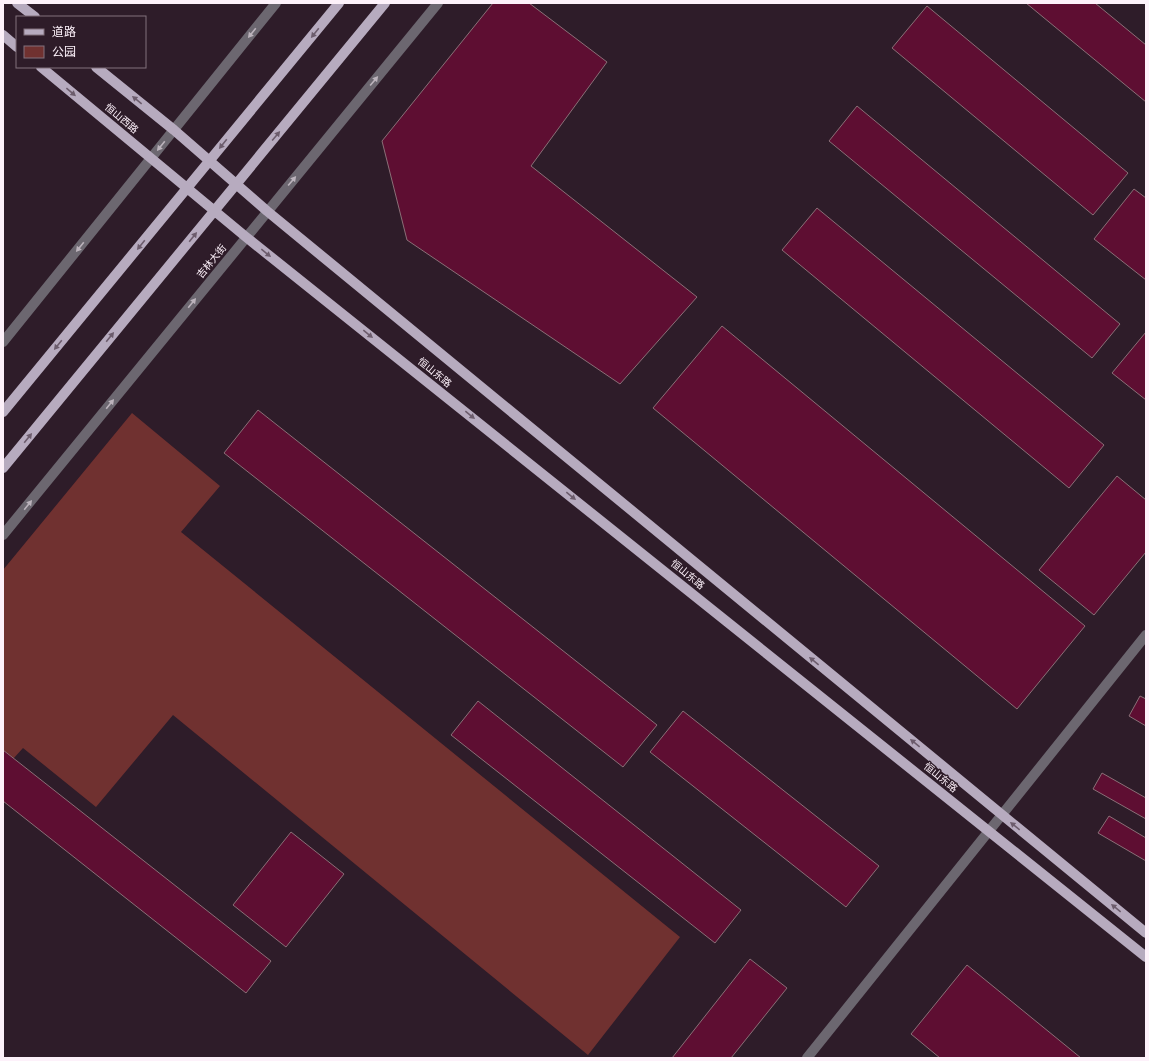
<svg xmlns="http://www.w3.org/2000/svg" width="1149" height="1061" font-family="'Noto Serif','Noto Sans SC',serif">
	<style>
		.green { fill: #703130 }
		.building { fill: #5e0e32; stroke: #8a6f77 }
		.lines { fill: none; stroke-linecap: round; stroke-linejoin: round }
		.minor { stroke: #6c6770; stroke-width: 10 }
		.major { stroke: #b7abbf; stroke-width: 10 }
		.oneway { fill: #bcb3bc }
		.oneway2 { fill: #6c5c6c }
		.labels { text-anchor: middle; stroke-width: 3; stroke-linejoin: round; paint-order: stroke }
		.street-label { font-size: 10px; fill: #fdf1fa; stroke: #2e1c29 }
	</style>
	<rect width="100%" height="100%" fill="#2e1c29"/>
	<!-- green -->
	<path class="green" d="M132,413L220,486L181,532L680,937L588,1055L173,715L96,807L23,748L3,770V570Z"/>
	<!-- building -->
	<path class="building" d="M493,3H529L607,62L531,166L697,297L620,384L407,240L382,141Z
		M1026,3H1095L1146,45V102Z
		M927,6L1128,173L1093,215L892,48Z
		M857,106L1120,324L1092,358L829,141Z
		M1134,189L1146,198V280L1094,239Z
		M817,208L1104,445L1069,488L782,250Z
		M722,326L1085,626L1017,709L653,408Z
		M1146,332V400L1112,373Z
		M258,410L657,725L623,767L224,453Z
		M1117,476L1146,500V552L1094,615L1039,570Z
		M1140,696L1146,699V726L1129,716Z
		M478,701L741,910L715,943L451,735Z
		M683,711L879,866L846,907L650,752Z
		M3,750L271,961L246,993L3,801Z
		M1102,773L1146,798V819L1093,789Z
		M1109,816L1146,838V861L1098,833Z
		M291,832L344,874L286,947L233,905Z
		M750,959L787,988L731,1058H672Z
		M967,965L1081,1058H940L911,1034Z"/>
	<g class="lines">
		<!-- minor -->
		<path class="minor" d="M3,342L276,3
			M3,535L438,3
			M807,1058L1146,635"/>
		<!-- major -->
		<path class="major" d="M17,3L35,17
			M3,35L17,47
			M41,67L246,237L1146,957
			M96,67L174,130L267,211L1146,933
			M3,412L339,3
			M3,468L385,3"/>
	</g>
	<!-- one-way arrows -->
	<defs><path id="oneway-solid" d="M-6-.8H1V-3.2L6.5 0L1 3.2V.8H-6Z"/></defs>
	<g class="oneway">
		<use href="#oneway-solid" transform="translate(252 33) rotate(129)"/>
		<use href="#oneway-solid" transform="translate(374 81) rotate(-50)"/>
		<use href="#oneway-solid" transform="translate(161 146) rotate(129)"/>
		<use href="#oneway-solid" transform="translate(292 181) rotate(-50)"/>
		<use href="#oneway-solid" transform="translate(80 247) rotate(129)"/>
		<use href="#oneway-solid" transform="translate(192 303) rotate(-51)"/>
		<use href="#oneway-solid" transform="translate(110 404) rotate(-51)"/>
		<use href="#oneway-solid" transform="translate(28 505) rotate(-51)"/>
	</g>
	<g class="oneway2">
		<use href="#oneway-solid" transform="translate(315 33) rotate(129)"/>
		<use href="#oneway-solid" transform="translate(71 92) rotate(40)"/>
		<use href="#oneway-solid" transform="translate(137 100) rotate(-141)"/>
		<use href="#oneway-solid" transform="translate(276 136) rotate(-50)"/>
		<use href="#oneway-solid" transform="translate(223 144) rotate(129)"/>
		<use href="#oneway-solid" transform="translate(193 237) rotate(-51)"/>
		<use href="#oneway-solid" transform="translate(141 245) rotate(129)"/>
		<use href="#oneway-solid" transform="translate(266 253) rotate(39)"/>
		<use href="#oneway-solid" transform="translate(368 334) rotate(39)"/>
		<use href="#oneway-solid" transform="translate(110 337) rotate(-51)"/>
		<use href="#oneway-solid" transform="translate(58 345) rotate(129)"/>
		<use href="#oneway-solid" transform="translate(470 415) rotate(39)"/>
		<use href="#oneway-solid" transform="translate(28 438) rotate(-51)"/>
		<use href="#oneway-solid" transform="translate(571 496) rotate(39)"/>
		<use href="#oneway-solid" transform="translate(814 661) rotate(-141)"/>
		<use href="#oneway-solid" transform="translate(915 743) rotate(-141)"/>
		<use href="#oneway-solid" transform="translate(1015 826) rotate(-141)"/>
		<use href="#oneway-solid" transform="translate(1116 908) rotate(-141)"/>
	</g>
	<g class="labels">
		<!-- street labels -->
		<g class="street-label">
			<text transform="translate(122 118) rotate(40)" y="4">恒山西路</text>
			<text transform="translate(211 261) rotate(-51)" y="4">吉林大街</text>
			<text transform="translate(435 372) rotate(39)" y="4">恒山东路</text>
			<text transform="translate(688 574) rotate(39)" y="4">恒山东路</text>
			<text transform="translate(941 777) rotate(39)" y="4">恒山东路</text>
		</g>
	</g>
	<!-- border -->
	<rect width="1149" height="1061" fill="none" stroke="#fdf1fa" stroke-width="8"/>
	<!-- legend -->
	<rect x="16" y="16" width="130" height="52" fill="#2e1c29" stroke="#81717d"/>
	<rect x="24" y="29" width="20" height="6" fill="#b7abbf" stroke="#81717d"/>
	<text x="52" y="36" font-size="12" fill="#fdf1fa">道路</text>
	<rect x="24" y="46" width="20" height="12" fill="#703130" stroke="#81717d"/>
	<text x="52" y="56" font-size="12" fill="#fdf1fa">公园</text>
</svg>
